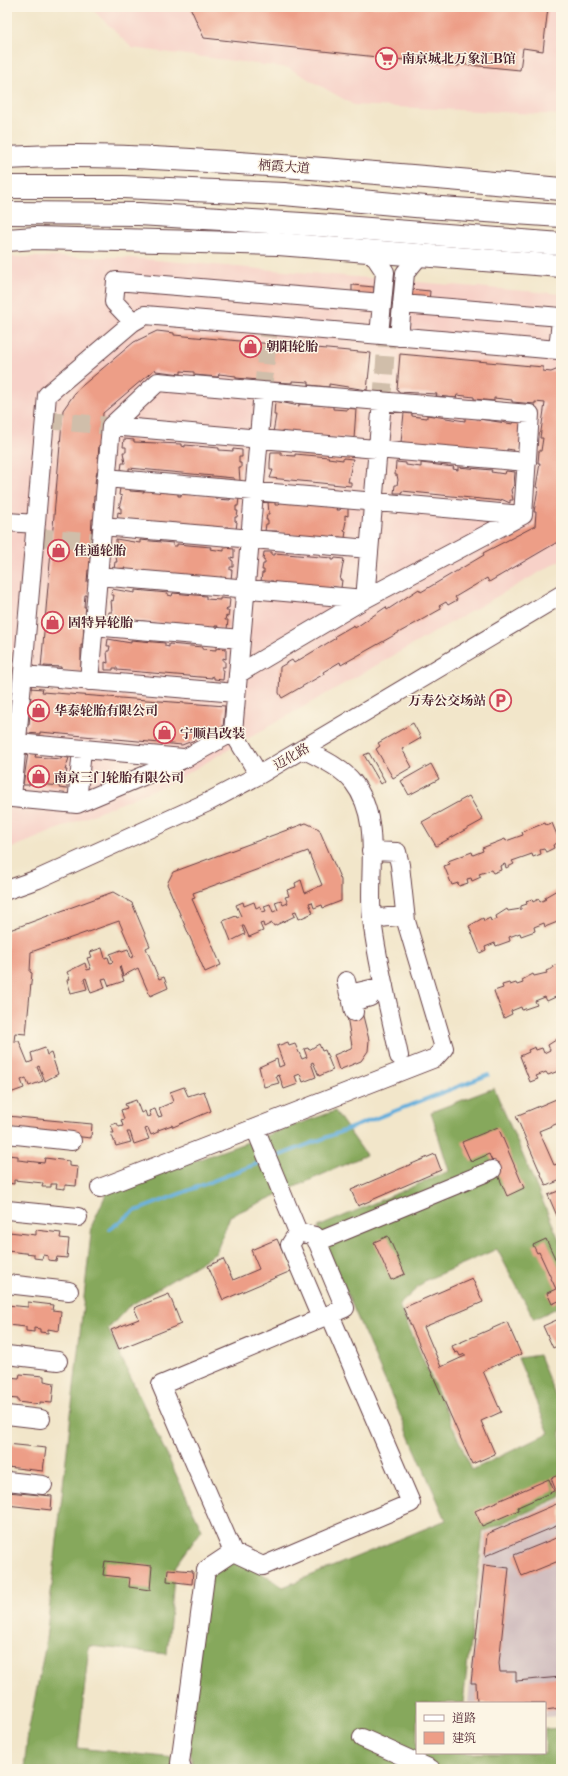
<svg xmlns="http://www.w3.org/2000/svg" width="568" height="1776" font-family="'Libre Bodoni','Noto Serif SC',serif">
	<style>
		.built { fill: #f7d1c8 }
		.industrial { fill: #d2bfc0 }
		.forest { fill: #86a85c; stroke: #686444 }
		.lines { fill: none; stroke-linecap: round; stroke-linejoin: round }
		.stream { stroke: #64aedc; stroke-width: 4 }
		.building { fill: #ed9e87 }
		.minor-tunnel { stroke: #d0beaa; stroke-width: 18; stroke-dasharray: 18 9; stroke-linecap: butt }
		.minor-casing { stroke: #633d43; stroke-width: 20 }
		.major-casing { stroke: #633d43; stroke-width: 24 }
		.highway-casing { stroke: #633d43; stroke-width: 24 }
		.minor { stroke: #fff; stroke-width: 18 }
		.major { stroke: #fff; stroke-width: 22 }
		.highway { stroke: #fff; stroke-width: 22 }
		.labels { text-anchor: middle; stroke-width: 3; stroke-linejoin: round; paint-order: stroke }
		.poi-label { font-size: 13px; font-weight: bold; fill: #4a1f2b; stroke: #fcf5e5; text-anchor: start }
		.street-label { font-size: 13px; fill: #4a1f2b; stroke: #fcf5e5 }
	</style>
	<rect width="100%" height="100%" fill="#fcf5e5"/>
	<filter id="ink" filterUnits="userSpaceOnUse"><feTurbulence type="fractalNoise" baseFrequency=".025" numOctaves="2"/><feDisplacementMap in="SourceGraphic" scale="8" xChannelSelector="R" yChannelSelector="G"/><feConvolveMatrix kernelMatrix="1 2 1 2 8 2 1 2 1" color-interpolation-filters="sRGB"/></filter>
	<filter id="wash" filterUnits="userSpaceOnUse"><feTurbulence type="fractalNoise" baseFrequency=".012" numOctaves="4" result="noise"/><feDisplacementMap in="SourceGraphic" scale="16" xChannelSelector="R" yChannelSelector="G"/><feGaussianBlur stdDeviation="0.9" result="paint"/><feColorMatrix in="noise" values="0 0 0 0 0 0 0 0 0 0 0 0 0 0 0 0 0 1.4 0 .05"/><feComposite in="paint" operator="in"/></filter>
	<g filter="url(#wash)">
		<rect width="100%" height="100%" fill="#f2e6ca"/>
		<!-- built -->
		<path class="built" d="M90,7H561V115L354,105L289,68L132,48Z
			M7,257H119L561,294V560L170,783L7,850Z"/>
		<!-- industrial -->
		<path class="industrial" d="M561,1499V1716L545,1717V1703H468L485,1533Z"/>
		<!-- forest -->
		<path class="forest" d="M494,1088L561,1244V1306L534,1319L497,1249L426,1280L399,1305L472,1470L549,1433L518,1358L539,1355L561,1410V1497L483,1532L463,1703H417V1753H545V1729L561,1728V1769H194L189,1751L205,1559L237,1557L283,1587L446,1520L318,1227L449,1171L431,1112Z
			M335,1111L366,1155L230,1216L216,1253L128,1307L108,1329L202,1530L175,1567L167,1654L89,1646L78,1748L175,1758L177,1769H24L28,1732L45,1648L92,1225L107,1192Z"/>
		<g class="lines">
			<!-- stream -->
			<path class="stream" d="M273,1158L488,1075
				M110,1229L133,1212L264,1161"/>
		</g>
		<g id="blocks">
			<!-- building -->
			<path class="building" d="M190,7H548L543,51L523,48L520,70L459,64V66L204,38Z
				M352,285L374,287L373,297L352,296Z
				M409,289L430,291L429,302L408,300Z
				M157,331L174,333V335L371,353L367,390L329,384V387L309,385V382L292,381V383L271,382L270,379V381L236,378V376L219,374L218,377L194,375V372L181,371V374L156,371L155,369L103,413L101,446L99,445L98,458H100L99,471H97L95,483H98L97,496H94L93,508H95V519H92L91,538H93L92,545H90L89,558H91L90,570H88L87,582H89L88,595H85L84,607H87L86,620H84L83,645H81V672L61,670V667L44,666V668H41L63,410L77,390L134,342Z
				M400,354L543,367V371L551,372L561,368V540L489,582L487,578L455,597L457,600L448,605L446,602L439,606L441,609L341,665L340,662L323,672L324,674L282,698L279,693L280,667L292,660L294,663L336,638L335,636L354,625L355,628L386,607L387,610L419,589L421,592L484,555L483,553L535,526L536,512H534L538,488L536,487L540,463H538L539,451H541L543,438H540L545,403L535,402V404L512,402V400L494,398V401L474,399V397L457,395L456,398L436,396L437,394L399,392V391L397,390Z
				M275,401L299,406V404L333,406V409L347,410V408L356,409L354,439L342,437V438L284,434V432L281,431V433H273L276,415H274Z
				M404,413L412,414V416L427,418V415L465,421V417L513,424V422L522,423L519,453H512L513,450L507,449V452L401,442Z
				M124,439L134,440V442L182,444V446L185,447V445L219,448V450L233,451V449L242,450V457H239V463H241V468H239L240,481L234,480V478L129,468V471L121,470L122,463H125L123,452H126V447H123Z
				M271,452H281V455L295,456V454L329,457L328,458L343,460V458L353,459L348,482H351V486L270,478L273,470H270V463Z
				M396,462L406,463V465L421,467V463L454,467L453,469L458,470V467L492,470L491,472L505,474L506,471L515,472L514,485L511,490L513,500H510V503L501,499V501L402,491L401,493H394L395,485H397L398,480L397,475H395Z
				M120,488L130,489V491L144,492V490L178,493V496H181V493L215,496V499L230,500L231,498H239L238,506H236V511H238L237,517H235V521L237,522L236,530L228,529V527H225V529L129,521V519L126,518V520H117L118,512L121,513V508H119L122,496L119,495Z
				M268,502H275V505H279L280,502L337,507L336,510H340L341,508H348V516L345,515V520L346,521L344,531H346L345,538L334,536V539L277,533V531H265L266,524H268V520H266L267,514H269Z
				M116,539L140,543V540L173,543V546H177V544L211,547L210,549L224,551V548L234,549V558L231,557V560L233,561V567H230V570H232L231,580L222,579V577H220V579L125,570V568L114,569L115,562H117L115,551H117L118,546H116Z
				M264,552H272V555H275V553L332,558V560H334L335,558L344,559L340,580H342L341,588L330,586L329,589L272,583L273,581H270L269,582L261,581L262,573H264V570H262L263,564H265V561L263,560Z
				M112,589L135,593V590L168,593V595L172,596L173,593L206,596V599L220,600V598L230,599L229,608H227L226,611H229L228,617L226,616L225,620H228L227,629L217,628L218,626H215V628L121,619V618L117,617V620L108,619L109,612H112L111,600L113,601L114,595H111Z
				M108,639L131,643V640L165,643V646L169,647V644L202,647V649L216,650V648L226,649V659L223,658V661H225V667H222V670H224L223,680L214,679V677L212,676V678L117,670V668H113V670H105V662L108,663L107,651H109L110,646H107Z
				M30,688L43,689L42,692L225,706L223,729L182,745L40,732V734L26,733L27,725H29L30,714H28L31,697H29Z
				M413,723L421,738L402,749L412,767L393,778L376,749L380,746L378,743Z
				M28,753L36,754L35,757L61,759V757L69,758L65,770H67L64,782H67V789L59,788L60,786L30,783L29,785H23Z
				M369,753L385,781L381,784L364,755Z
				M431,764L439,779L409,795L401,781Z
				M469,796L483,820L436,846L422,822Z
				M306,823L319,829L341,880V901L323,908L322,905L314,908L312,902L309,903L313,913L299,919L296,911L293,912L295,916L274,926L272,923L264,927L263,923L260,924L263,931L249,937L244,926H242L245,934L231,941L223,921L236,916L237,918L241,916L236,905L243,902L244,906L254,902L256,908L260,906L262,912L266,911L264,906L270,904L273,912L278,910L275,902L281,900L283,905L288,903L285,897L289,896L287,890L296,887L295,883L301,880L305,893L322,885L308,851L193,893L195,898L192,899L221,965L205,972L167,884L173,872Z
				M545,823L546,825L552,823L560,842L553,845L554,848L546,852L544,849L540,850L541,854L533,857L532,854L512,861L514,864L506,868L505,864L500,866L501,870L493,873L491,870L479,874L481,877L472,881L471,878L467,879L468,883L459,886L458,883L452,885L444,866L450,864L448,861L472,852L473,855L483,851L482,848L505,839L506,841L523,835L522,832Z
				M557,890L558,892L561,891L560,921L545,927L544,923L534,927L535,931L521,936L520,933L509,937L510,941L496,946L495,943L485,947L486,950L480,953L469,926L483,918L484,921L490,918L491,921L497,919L496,916L507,909L508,911L521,909V906L527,904L526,901L532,899L533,902L539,899L540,902L546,899L545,897Z
				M113,892L132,903L150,946L146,948L159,979L164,977L168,988L150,996L138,968L123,976L120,966L119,967L124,981L109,986L106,978L102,979L105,988L91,993L86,978L84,979L87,989L71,993L67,980L70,979L67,972L85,963L87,970L91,969L87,958L92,957L90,952L102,948L105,958L108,957L110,963L113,962L110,954L121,950L122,951L128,949L131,958L134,956L119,921L31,952L30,972L32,973L26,1034L15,1033L14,1041H19L28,1063L33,1061L31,1053L45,1048L47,1055L51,1053L58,1074L45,1081L39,1066L37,1067L43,1081L29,1086L26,1078L21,1080L24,1088L10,1093L7,1085V931Z
				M558,964L559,966L561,965L560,995L547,1001L545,997L535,1001L537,1005L522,1010L521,1007L511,1011L512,1014L504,1018L494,991L503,988L502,985L509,983L510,985L516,983L517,985L523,983L522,980L533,974L534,976L547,973L546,971L553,968L552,966Z
				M362,1012L369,1040L368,1051L361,1061L339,1070L334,1055L351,1048L352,1046L347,1016Z
				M559,1038L561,1040V1070L548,1075L546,1072L536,1076L538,1079L530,1082L520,1056L529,1052L528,1050L535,1047L536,1050L542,1048L544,1053L550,1050L548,1045Z
				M288,1042L289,1046L295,1044L302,1059L307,1057L304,1049L308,1048L309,1050L319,1044L322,1051L325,1050L333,1070L319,1076L313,1062L311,1063L316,1077L303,1082L300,1074L295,1076L298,1084L284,1089L279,1075L276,1076L279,1083L264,1087L259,1067L277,1059L279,1067L284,1065L277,1046Z
				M184,1087L188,1096L204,1091L211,1111L173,1127L172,1125L158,1130V1132L151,1135L148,1128L145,1129L149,1139L134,1144L130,1132H127L131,1142L116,1146L111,1133H114L111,1125L117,1123L119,1127L123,1126L121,1120L124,1119L121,1110L127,1108L125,1104L136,1100L141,1113L145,1111L147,1117L151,1116L149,1111L155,1109L158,1117L162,1116L159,1108L173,1102L170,1092Z
				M561,1097V1122L539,1131L554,1165L561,1163V1180L546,1186L516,1116Z
				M7,1116L92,1124L91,1138L7,1129Z
				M498,1127L524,1188L507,1196L489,1154L471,1162L462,1142Z
				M435,1154L441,1170L358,1206L351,1190Z
				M7,1155L18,1156V1160L44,1163L45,1158L69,1161V1166L78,1167L76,1186L65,1185V1189L56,1188L57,1184H51V1187H42L43,1183L14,1180V1184L7,1183Z
				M561,1190V1225L548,1195Z
				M7,1227H10L9,1232L36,1235V1230L61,1233L60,1238L69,1239L67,1258L57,1257L56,1261L48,1260V1256L43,1255L42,1259L34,1258V1254L7,1251Z
				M388,1236L405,1274L391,1280L374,1242Z
				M277,1239L291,1271L223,1300L208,1266L223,1259L233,1280L259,1269L251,1250Z
				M546,1239L561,1271V1300L552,1304L547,1293L556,1289L539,1252L537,1253L533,1245Z
				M472,1278L483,1302L424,1327L441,1367L465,1356V1354L460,1356L458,1352L455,1353L452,1346L507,1322L521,1354L483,1371L501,1412L481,1421L495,1454L472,1464L403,1308Z
				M169,1294L181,1324L119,1349L111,1330L139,1319L134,1308Z
				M28,1302L53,1305L52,1310L61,1311L59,1331L48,1329V1333L40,1332V1329L34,1328V1332L26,1331V1327L7,1325V1305L28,1307Z
				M561,1318V1344L553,1348L543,1326Z
				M20,1374L44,1376V1381L54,1383L52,1403L40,1402V1405L18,1402V1399L7,1398V1377L19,1378Z
				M7,1444L46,1448L43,1471L7,1467Z
				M561,1474V1489L556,1491L551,1478Z
				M549,1479L554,1491L518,1507L519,1510L482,1526L475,1511Z
				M7,1492L52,1496L51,1510L7,1505Z
				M561,1502V1524L485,1556L487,1534Z
				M561,1536V1560L522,1576L514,1555Z
				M105,1561L152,1566L150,1590L129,1587L130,1578L103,1575Z
				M484,1565L509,1568L499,1663L500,1672H516V1681L561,1677V1708L545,1710V1703H477L476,1683H471Z
				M168,1569L193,1571L192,1584L167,1581Z"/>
		</g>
	</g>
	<g filter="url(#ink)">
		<use href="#blocks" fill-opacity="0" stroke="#633d43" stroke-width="1"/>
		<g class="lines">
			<!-- minor-tunnel -->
			<path class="minor-tunnel" d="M263,391L269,326
				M382,401L387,336
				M45,420L111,426
				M35,537L101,542"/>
			<defs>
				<path id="minor" d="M371,251L385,272L379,335
					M402,304L561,317
					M133,322L114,302L116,281L382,303
					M399,337L405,273L421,254
					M111,426L158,382L530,414L523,515
					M106,478L523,515L365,599L238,674
					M7,522L36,524
					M102,526L369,549
					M98,576L365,599L382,401
					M93,626L241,639
					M23,675L236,693
					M89,681L111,426L527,462
					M233,732L186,758L77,804L12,798L47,395L133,322L145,315L558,350L561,320
					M17,743L183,758
					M303,749C320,758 341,767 353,782C383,820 367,875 372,919C377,964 390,1011 399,1056
					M259,775L233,732L263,391
					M77,804L82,749
					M7,890L38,879L206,803L259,775L561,595
					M372,919L405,915
					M346,981L349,994L384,986
					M354,1012L352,1002L370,997
					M7,1134L72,1141
					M100,1188L255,1128
					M7,1210L78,1217
					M298,1232L290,1245L321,1318
					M317,1242L492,1170
					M7,1284L69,1291
					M330,1315L411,1503L263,1566L233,1552L161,1385L345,1308L315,1236L298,1232L255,1128L435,1058L444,1048L406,921L400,865L397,852L371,851
					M7,1355L58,1361
					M7,1415L41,1419
					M7,1481L43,1485
					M362,1738L431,1769
					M182,1769L180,1763L206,1570L233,1552"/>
				<path id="major" d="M7,158C84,153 162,158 239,163C347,170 454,179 561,189
					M7,240L35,238L278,244L561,266"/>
				<path id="highway" d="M7,187H123L284,194L426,207L561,216
					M7,213L139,214L318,225L561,244"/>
			</defs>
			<!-- minor casing -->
			<use href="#minor" class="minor-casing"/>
			<!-- major casing -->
			<use href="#major" class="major-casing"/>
			<!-- highway casing -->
			<use href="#highway" class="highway-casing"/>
			<!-- minor -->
			<use href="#minor" class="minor"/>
			<!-- major -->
			<use href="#major" class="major"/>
			<!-- highway -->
			<use href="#highway" class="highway"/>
		</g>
	</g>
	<!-- icons -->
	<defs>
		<symbol id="supermarket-ring" viewBox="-11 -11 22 22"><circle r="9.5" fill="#fcf5e5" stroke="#d1495b" stroke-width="1.5"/><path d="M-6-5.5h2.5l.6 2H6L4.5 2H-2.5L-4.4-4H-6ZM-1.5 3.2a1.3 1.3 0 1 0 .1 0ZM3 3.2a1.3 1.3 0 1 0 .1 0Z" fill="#d1495b"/></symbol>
		<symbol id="shop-ring" viewBox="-11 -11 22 22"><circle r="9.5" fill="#fcf5e5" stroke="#d1495b" stroke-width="1.5"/><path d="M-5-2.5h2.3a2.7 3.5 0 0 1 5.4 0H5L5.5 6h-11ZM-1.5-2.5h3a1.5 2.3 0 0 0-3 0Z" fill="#d1495b"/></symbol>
		<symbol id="parking-ring" viewBox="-11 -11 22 22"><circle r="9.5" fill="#fcf5e5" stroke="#d1495b" stroke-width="1.5"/><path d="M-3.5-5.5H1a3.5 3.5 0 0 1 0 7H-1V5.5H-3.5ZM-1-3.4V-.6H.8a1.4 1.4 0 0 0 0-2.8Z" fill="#d1495b"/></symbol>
	</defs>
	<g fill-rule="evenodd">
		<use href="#supermarket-ring" x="374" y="46" width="25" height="25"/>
		<use href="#shop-ring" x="238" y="334" width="25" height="25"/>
		<use href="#shop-ring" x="46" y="538" width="25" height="25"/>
		<use href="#shop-ring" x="40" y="610" width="25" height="25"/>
		<use href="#parking-ring" x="488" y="688" width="25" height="25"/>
		<use href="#shop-ring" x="26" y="698" width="25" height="25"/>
		<use href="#shop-ring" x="152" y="720" width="25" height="25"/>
		<use href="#shop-ring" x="26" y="764" width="25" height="25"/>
	</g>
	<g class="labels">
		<!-- poi labels -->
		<g class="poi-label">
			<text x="402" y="63">南京城北万象汇B馆</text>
			<text x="266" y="351">朝阳轮胎</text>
			<text x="74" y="555">佳通轮胎</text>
			<text x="68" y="627">固特异轮胎</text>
			<text x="486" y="705" text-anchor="end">万寿公交场站</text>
			<text x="54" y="715">华泰轮胎有限公司</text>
			<text x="180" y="738">宁顺昌改装</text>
			<text x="54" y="782">南京三门轮胎有限公司</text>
		</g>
		<!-- street labels -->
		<g class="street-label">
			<text transform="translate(284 166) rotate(4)" y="5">栖霞大道</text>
			<text transform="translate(291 756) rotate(-31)" y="5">迈化路</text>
		</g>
	</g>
	<!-- margin -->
	<rect width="568" height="1776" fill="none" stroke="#fcf5e5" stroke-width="24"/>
	<!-- legend -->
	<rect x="416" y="1702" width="130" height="52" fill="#fcf5e5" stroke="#b59f9b"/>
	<rect x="424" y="1715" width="20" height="6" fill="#ffffff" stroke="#b59f9b"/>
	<text x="452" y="1722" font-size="12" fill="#4a1f2b">道路</text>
	<rect x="424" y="1732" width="20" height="12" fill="#ed9e87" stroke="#b59f9b"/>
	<text x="452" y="1742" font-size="12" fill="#4a1f2b">建筑</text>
</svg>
